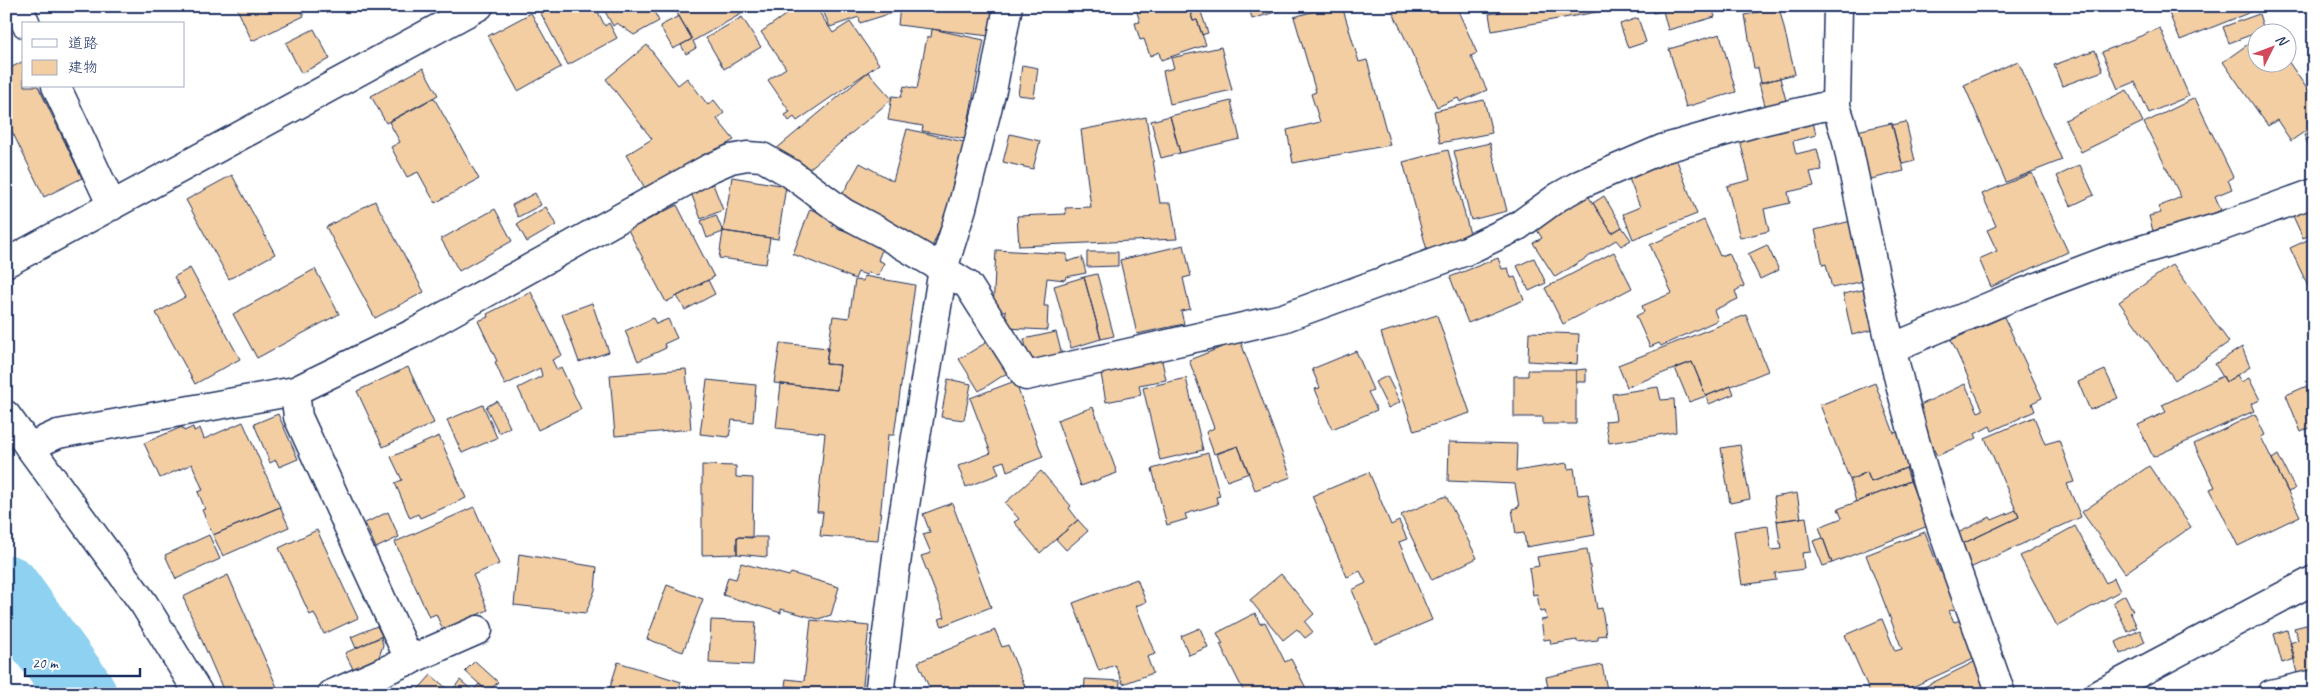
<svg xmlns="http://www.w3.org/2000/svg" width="2320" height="700" font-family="Caveat,'Klee One',sans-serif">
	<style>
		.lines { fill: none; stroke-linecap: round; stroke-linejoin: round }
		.river { stroke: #8ed1f0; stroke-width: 69 }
		.building { fill: #f3cea3; stroke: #1b2f5e }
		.minor-casing { stroke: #1b2f5e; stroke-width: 31 }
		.minor { stroke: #fff; stroke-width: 28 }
	</style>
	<rect width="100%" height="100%" fill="#fff"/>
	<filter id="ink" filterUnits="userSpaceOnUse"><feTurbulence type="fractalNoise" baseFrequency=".02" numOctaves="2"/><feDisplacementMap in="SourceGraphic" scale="10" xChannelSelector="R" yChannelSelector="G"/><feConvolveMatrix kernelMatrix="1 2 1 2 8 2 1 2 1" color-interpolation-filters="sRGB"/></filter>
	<g filter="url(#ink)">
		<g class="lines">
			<!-- river -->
			<path class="river" d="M6,589L82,694"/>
		</g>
		<!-- building -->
		<path class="building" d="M236,6H299L304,16L252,41Z
			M537,6H595L605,26L609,23L617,38L568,65Z
			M602,6H651L659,21L634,35L617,23L613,26Z
			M673,6H748L750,9L693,41L696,48L686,54L681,45L692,39Z
			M798,6H815L833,33L850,22L879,64L797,121L794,117L789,121L785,115L790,112L768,80L786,68L761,32Z
			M821,6H893L895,12L860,23L859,17L830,27Z
			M900,6H993L989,36L898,25Z
			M1135,6H1197V9L1190,11L1193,21L1197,20L1206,45L1161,60L1159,52L1150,56L1144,39L1140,40L1135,23L1140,22Z
			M1197,6H1199L1208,33L1202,35L1197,20L1193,21L1190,11L1197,9Z
			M1249,6H1281L1282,10L1252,19Z
			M1331,6H1342L1359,62L1367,60L1390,145L1293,163L1287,130L1320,122L1311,94L1316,92L1294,17Z
			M1390,6H1456L1477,53L1471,56L1487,90L1460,102L1458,98L1437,107Z
			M1499,6H1601L1602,11L1492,31L1489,14L1500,12Z
			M1651,6H1712L1715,17L1668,30L1663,11L1653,13Z
			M2166,6H2266L2180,40Z
			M1779,7L1795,74L1761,83L1758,68H1754L1745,15Z
			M531,13L561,67L518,91L488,36Z
			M2259,14L2264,30L2229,43L2223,27Z
			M679,16L692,39L673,49L660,26Z
			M742,17L761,47L724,69L706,38Z
			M1638,18L1646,42L1628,48L1620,24Z
			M2160,28L2189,96L2149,113L2135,82L2118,89L2102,52Z
			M314,29L330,59L301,73L286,43Z
			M932,29L984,40L965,139L922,131L923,126L888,120L892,96L901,97L904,86L917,89L927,37H931Z
			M1720,34L1736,92L1686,107L1669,49Z
			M2258,37V62L2288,61L2314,99V125L2291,141L2277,120L2268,126L2223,62Z
			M647,45L678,85L687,78L708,105L714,100L724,113L717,119L734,140L646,190L626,155L652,139L606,79Z
			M1221,47L1232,90L1170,104L1163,71L1174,68L1171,58Z
			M2095,50L2103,71L2062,86L2054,65Z
			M24,61V86H38L82,178L44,197L6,119V70Z
			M2018,61L2062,160L2006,182L1964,85Z
			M1022,65L1038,68L1034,97L1018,95Z
			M423,68L438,95L386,123L371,96Z
			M868,72L892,99L808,170L775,150Z
			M1780,78L1787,104L1766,109L1759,83Z
			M2127,90L2143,122L2081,152L2065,120Z
			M434,98L479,179L435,203L418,172L407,177L391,147L400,142L389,122Z
			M2195,98L2233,177L2228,180L2232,189L2215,196L2221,210L2203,218L2153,231L2149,216L2161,213L2158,207L2181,197L2144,123Z
			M1484,100L1492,133L1440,143L1434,111Z
			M1231,101L1240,139L1180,153L1170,116Z
			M1170,116L1180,153L1161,158L1151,121Z
			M1146,117L1160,203H1171L1177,239L1019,246L1017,216L1066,214L1065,208L1091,207L1081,130Z
			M1813,122L1816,135L1793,141L1796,154L1817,149L1822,170L1810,172L1814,186L1788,192L1790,203L1764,209L1769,231L1740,238L1727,186L1750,180L1740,141Z
			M1906,122L1915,161L1902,164L1892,125Z
			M1892,123L1904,171L1867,180L1857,131Z
			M907,129L964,142L946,214L931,250L872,217L875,213L842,195L860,163L893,181Z
			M2314,132V158L2304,135Z
			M1010,134L1040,141L1033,169L1003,162Z
			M1490,143L1507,211L1471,220L1454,151Z
			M1448,150L1471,238L1427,250L1403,162Z
			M1676,158L1697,214L1633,239L1623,214L1640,207L1628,176Z
			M2080,165L2094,195L2071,206L2057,176Z
			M2032,173L2068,252L1991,287L1979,259L1997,251L1987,230L1996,226L1982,194Z
			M232,175L275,254L229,279L186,200Z
			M732,177L786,186L778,239L723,231Z
			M713,184L723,210L701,219L691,193Z
			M535,193L541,205L518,217L512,205Z
			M1587,194L1612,233L1622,227L1631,240L1621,246L1616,240L1555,277L1533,243L1542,238L1535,227Z
			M1604,196L1622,227L1612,233L1593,203Z
			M375,201L424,292L375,318L326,227Z
			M677,205L714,277L666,302L628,230Z
			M546,207L556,225L527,242L517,224Z
			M2314,207V233L2303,238L2293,216Z
			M495,209L512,241L459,271L441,239Z
			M810,209L835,219L832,226L884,245L878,260L884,263L878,276L868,272L867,275L858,272L855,279L793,254Z
			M716,215L723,232L707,238L701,221Z
			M1704,220L1720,256L1729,253L1744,286L1735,291L1738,299L1714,310L1718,320L1661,346L1659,343L1650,347L1636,316L1644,312L1642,306L1672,293L1650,245Z
			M1851,221L1864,281L1832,288L1826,264L1823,265L1815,230Z
			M723,231L770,238L766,264L719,258Z
			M2314,237V299L2290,248Z
			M1184,245L1191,276L1183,278L1190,309L1181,311L1184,324L1137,334L1120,260Z
			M1767,245L1779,270L1760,279L1748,254Z
			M996,250L1067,254V262L1082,257L1086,273L1066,277L1065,280L1047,278L1044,306H1048L1047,330L1005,328L1006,311L993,310Z
			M1087,252H1118V266L1087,267Z
			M1614,252L1632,288L1563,324L1545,288Z
			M1498,258L1502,269L1508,268L1511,278L1515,277L1524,300L1468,323L1450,277Z
			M1534,258L1546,283L1529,291L1517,266Z
			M2173,264L2229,342L2175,380L2119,302Z
			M190,268L240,359L195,384L156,313L185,297L174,277Z
			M315,269L339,314L257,358L233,314Z
			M1097,274L1114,336L1101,339L1084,277Z
			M864,276L915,285L894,435H888L878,540L820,536L823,512H817L825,433L776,428L781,384L837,390L840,365L826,364L833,316L849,318L855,280L863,281Z
			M1084,277L1101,339L1071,348L1054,286Z
			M708,280L715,294L685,310L677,296Z
			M1867,289L1876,329L1852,335L1843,294Z
			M531,292L562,355L552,360L557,370L561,367L581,409L538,430L518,388L542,376L540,368L505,385L495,362L497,361L478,321L488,317L487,314Z
			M592,303L609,352L579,362L562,314Z
			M1437,315L1470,413L1414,431L1381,333Z
			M1746,315L1768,371L1706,396L1692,362L1627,387L1618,365Z
			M2004,317L2042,398L2032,403L2035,411L1992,431L1990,426L1975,434L1977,438L1937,456L1920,421L1918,406L1965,384L1978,412L1983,410L1951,340Z
			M653,318L656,324L668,319L677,338L664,344L666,348L638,361L625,331Z
			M1056,332L1062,355L1030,363L1024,339Z
			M1529,332L1579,334L1577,364L1528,361Z
			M1240,340L1291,477L1255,490L1238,446L1214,454L1206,432L1214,428L1189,360Z
			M987,342L1007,373L979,391L959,359Z
			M780,343L828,348L826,364L840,365L837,390L774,383Z
			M2242,347L2250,367L2226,382L2215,364Z
			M1356,351L1373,390L1368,392L1377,410L1332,429L1315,389L1320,388L1312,369Z
			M1161,356L1166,380L1139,385L1141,395L1106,402L1100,368Z
			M1692,362L1706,396L1689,402L1675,368Z
			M408,367L434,423L383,447L357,391Z
			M686,369L691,429L615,436L610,375Z
			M1586,369V382H1576V370Z
			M1528,370H1576V424H1543V417H1514V376H1528Z
			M2105,370L2118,398L2090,410L2078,382Z
			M2237,375L2241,382L2249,378L2260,400L2251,404L2254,411L2153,457L2138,425L2166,412L2162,405L2223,376L2226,382Z
			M1387,376L1400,402L1388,408L1375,382Z
			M1186,378L1203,450L1160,460L1143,388Z
			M948,379L971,384L964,420L941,417Z
			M707,380L756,385L753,422L732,420L729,437L700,434Z
			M1015,381L1043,457L1007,471L1004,461L995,464L999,474L966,487L958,466L991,453L970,398Z
			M1875,383L1894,433L1897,432L1911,466L1871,482L1867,472L1850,480L1820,405Z
			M2314,383V426L2301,432L2286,395Z
			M1731,386L1734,394L1709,404L1706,396Z
			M1658,387L1661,400L1674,399L1676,432L1609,443L1605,421L1616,420L1612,394Z
			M497,401L510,427L499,433L486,407Z
			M483,405L497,438L462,453L447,420Z
			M1093,407L1117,473L1081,486L1057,420Z
			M278,414L298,459L279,467L276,460L270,463L254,424Z
			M2255,414L2265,435L2261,437L2300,516L2238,546L2210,489L2215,487L2194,444Z
			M2034,417L2045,444L2059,440L2074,482L2067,484L2081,517L1970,568L1960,545L2019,517L1985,438Z
			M243,422L280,507L213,535L202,510L205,509L198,492L203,490L192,464L160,478L144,443L182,427L184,431L193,427L194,431L200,428L204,439Z
			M439,436L466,498L420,518L418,514L410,518L395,483L402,480L391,457Z
			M1449,442L1517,444L1516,471L1567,463L1568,469L1574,468L1578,495L1588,494L1595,535L1526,547L1524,533L1516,534L1512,509L1519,507L1515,484L1448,481Z
			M1740,445L1750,499L1730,503L1721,448Z
			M1238,446L1249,473L1227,481L1217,454Z
			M1208,453L1220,496L1216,497L1218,504L1185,514L1187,519L1167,525L1152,469Z
			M2278,455L2295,489L2288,492L2272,459Z
			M702,465L736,466V477L753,478L752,538L737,537V554L702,555Z
			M2149,466L2191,527L2125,573L2082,512Z
			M1906,468L1910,481L1856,502L1850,480L1867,472L1871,482Z
			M1041,471L1071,506L1069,508L1078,520L1040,553L1014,522L1019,519L1005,503Z
			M1369,472L1391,525L1399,521L1407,539L1399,542L1432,620L1375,644L1352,590L1366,583L1360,571L1347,577L1312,496Z
			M1910,481L1928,526L1832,563L1819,527L1842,518L1838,509Z
			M1797,493L1801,518L1777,521L1774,497Z
			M1446,496L1477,558L1432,580L1401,515Z
			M952,503L991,607L942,626L939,619L945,617L921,556L931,553L923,534L930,532L923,514Z
			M280,507L289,527L223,556L213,535Z
			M474,507L499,564L473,575L488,610L443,630L436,614L429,617L395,542Z
			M2016,510L2019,517L1960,545L1956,534L1990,517L1992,520Z
			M388,512L399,537L376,548L365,523Z
			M1806,517L1811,552L1802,553L1804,569L1775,573L1776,580L1742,585L1734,531L1768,526L1771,550L1781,549L1777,521Z
			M1078,520L1088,531L1066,550L1056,539Z
			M2075,526L2106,583L2114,578L2120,591L2057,626L2020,556Z
			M317,530L358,618L324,634L314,613L310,615L279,548Z
			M1925,532L1940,572L1944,571L1958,608L1949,611L1954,622L1961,620L1978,657L1897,694H1871L1845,635L1882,619L1895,651L1902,649L1866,555Z
			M209,535L220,559L176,579L165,555Z
			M737,537H767V557L737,554Z
			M1823,538L1832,563L1823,566L1813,541Z
			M1587,549L1597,609L1602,608L1606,635L1598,636V640L1577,642V640L1551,644L1550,639L1544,640L1541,620L1547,619L1545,611L1540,612L1537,594L1533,595L1529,568L1539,566L1537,557Z
			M519,554L597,567L595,590L586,613L514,605Z
			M741,563L789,576L791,573L839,587L831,615L818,619L781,609V613L723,595L728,577L736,579Z
			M1281,574L1314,614L1305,622L1313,632L1305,638L1297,629L1283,640L1250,600Z
			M228,575L280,694H240L238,690L225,694L183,597Z
			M1137,579L1146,602L1136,606L1155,654L1147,657L1153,673L1123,684L1115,665L1099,671L1073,603Z
			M667,585L703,599L683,652L647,639Z
			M2125,595L2133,611L2130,612L2137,627L2128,632L2113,602Z
			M1255,613L1260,624L1265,622L1285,662L1291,659L1309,694H1245L1220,644H1223L1217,633Z
			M711,620L756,622L753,665L709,663Z
			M811,620L869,626L862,694H811L803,693V687L785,686L786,679L804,681Z
			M2314,623V677L2298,678L2290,643L2298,640L2294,628Z
			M377,626L382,636L356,648L351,637Z
			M1200,628L1208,647L1189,655L1181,636Z
			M995,630L1002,647L1008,645L1028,694H957L956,692L932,694L918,662Z
			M2140,630L2145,642L2121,654L2116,642Z
			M2287,630L2295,659L2282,663L2274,634Z
			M381,637L383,645L379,657L353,669L345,653Z
			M475,661L498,682L488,692L465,671Z
			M1976,661L1987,694H1910Z
			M618,662L681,682L677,694H608Z
			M1602,665L1608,694H1549L1546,677Z
			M431,675L451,692L460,680L473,691L479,684L491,694H414Z
			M1085,679L1120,681L1119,694H1084Z"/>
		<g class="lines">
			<defs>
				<path id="minor" d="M18,6L26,24
					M1838,6L1836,106L1846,137C1870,249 1891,362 1924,472C1946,547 1976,620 2001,694
					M56,86L112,206
					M6,263L479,6
					M1892,348L2019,294L2114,258L2220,227L2314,193
					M295,391L298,417L410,661
					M6,415L144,604L199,694
					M29,447L58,434L295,391L414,333L708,169L731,159L747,156L762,157L790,173L844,213L882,233L943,269L968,285L1026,376L1283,318L1466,251L1518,226L1558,197L1581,184L1662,149L1754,123L1821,107L1836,106
					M332,694L478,630
					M879,694L898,549L943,269L962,208L993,86L1008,6
					M2099,694L2314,580
					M2271,694L2314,684"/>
			</defs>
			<!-- minor casing -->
			<use href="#minor" class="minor-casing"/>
			<!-- minor -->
			<use href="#minor" class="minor"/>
		</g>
	</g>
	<!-- margin -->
	<rect width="2320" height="700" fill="none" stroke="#fff" stroke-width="25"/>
	<rect x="12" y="12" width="2295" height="675" fill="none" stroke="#1b2f5e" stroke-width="2" filter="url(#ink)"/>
	<!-- legend -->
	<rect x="22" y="22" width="162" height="65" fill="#ffffff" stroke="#a4acbf"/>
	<rect x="32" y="39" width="25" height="8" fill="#ffffff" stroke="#a4acbf"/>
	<text x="68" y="48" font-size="15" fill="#1b2f5e">道路</text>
	<rect x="32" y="60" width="25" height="15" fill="#f3cea3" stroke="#a4acbf"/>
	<text x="68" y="72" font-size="15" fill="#1b2f5e">建物</text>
	<!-- north arrow -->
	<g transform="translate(2272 48) rotate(48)"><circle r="24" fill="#ffffff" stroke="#a4acbf"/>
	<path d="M0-4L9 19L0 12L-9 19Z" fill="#d1495b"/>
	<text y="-8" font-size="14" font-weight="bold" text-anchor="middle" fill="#1b2f5e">N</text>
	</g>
	<!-- scale -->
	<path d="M25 668v8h115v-8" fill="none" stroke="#1b2f5e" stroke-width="2.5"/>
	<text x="32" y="668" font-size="15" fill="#1b2f5e" stroke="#ffffff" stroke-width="4" paint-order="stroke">20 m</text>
</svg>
